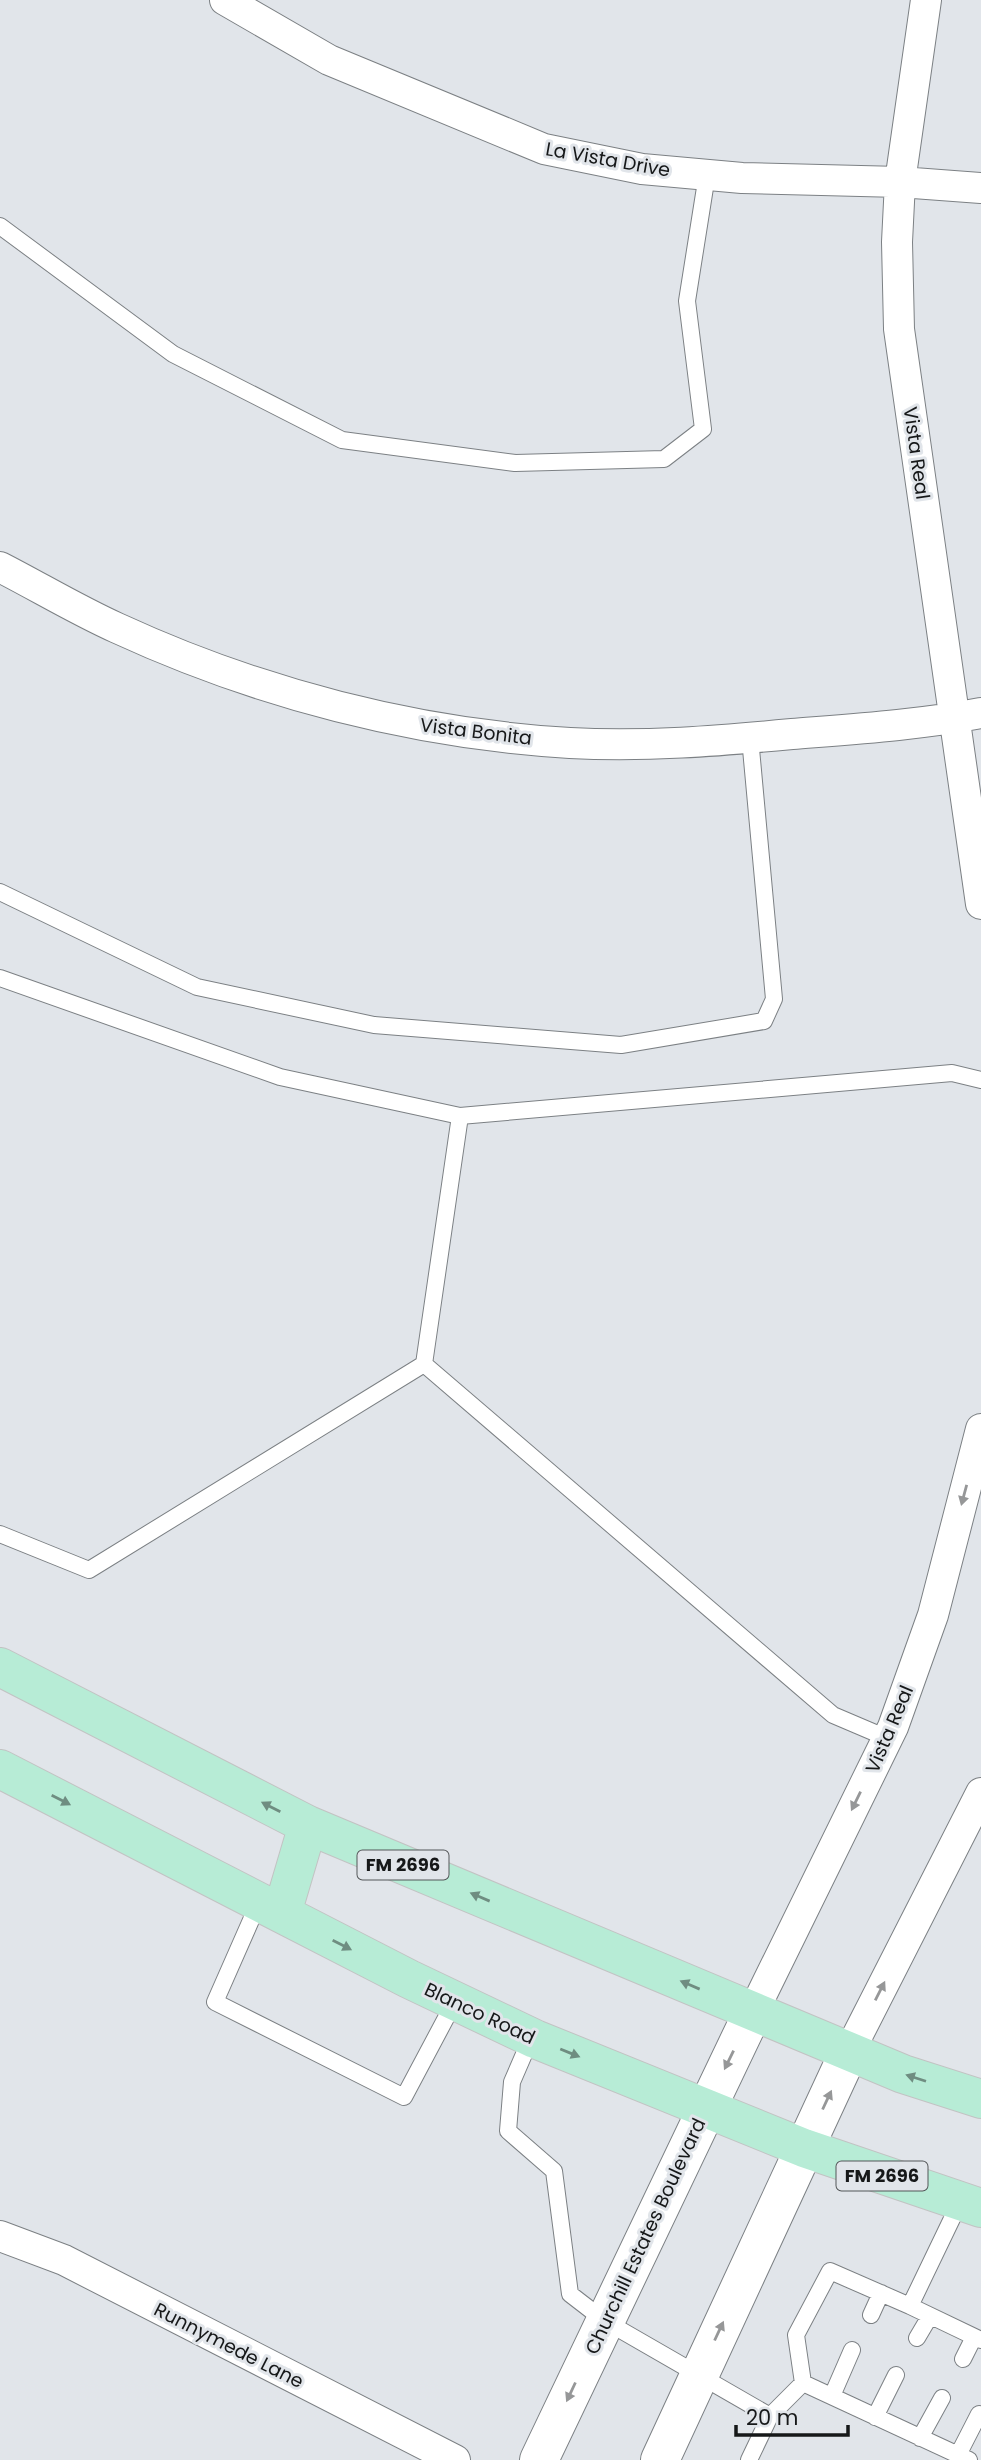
<svg xmlns="http://www.w3.org/2000/svg" width="981" height="2460" font-family="Poppins,sans-serif">
	<style>
		.lines { fill: none; stroke-linecap: round; stroke-linejoin: round }
		.service-casing { stroke: #7c8084; stroke-width: 18 }
		.minor-casing { stroke: #7c8084; stroke-width: 32 }
		.tertiary-casing { stroke: #7c8084; stroke-width: 40 }
		.primary-casing { stroke: #c2c3c3; stroke-width: 40 }
		.service { stroke: #fff; stroke-width: 16 }
		.minor { stroke: #fff; stroke-width: 30 }
		.tertiary { stroke: #fff; stroke-width: 38 }
		.primary { stroke: #b7ecd6; stroke-width: 38 }
		.oneway { fill: #969798 }
		.oneway2 { fill: #6f8d81 }
		.labels { text-anchor: middle; stroke-width: 6; stroke-linejoin: round; paint-order: stroke }
		.shield { fill: #e1e5ea; stroke: #535658; stroke-width: 2 }
		.shield-label { font-size: 18px; font-weight: bold; fill: #161819 }
		.street-label { font-size: 19px; fill: #161819; stroke: #e1e5ea }
	</style>
	<rect width="100%" height="100%" fill="#e1e5ea"/>
	<g class="lines">
		<defs>
			<path id="service" d="M0,226L173,354L342,440L515,463L664,459L703,429L687,301L707,175
				M0,892L197,987L374,1025L621,1045L764,1021L774,999L750,738
				M0,978L280,1077L460,1116
				M0,1534L89,1570L424,1364
				M887,1738L833,1715L424,1364L460,1116L952,1073L981,1080
				M259,1902L215,2002L404,2097L455,2001
				M531,2038L512,2082L508,2131L554,2171L570,2294L605,2321L770,2416L803,2383L969,2460
				M960,2202L910,2306L981,2340
				M871,2315L881,2293
				M917,2338L930,2316
				M963,2359L974,2337
				M803,2383L796,2335L830,2271L910,2306
				M832,2396L852,2350
				M875,2417L896,2375
				M920,2438L942,2398
				M958,2455L979,2414
				M749,2460L770,2416"/>
			<path id="minor" d="M225,0L329,60L544,149L642,169L742,178L900,182L981,188
				M926,0L900,182L897,242L899,329L981,904
				M0,567C39,587 77,610 117,628C258,693 415,734 570,743C645,747 718,741 792,734C855,729 919,725 981,713
				M753,2012L893,1727L933,1615L981,1429
				M849,2052L981,1793
				M0,2236L64,2260L455,2460"/>
			<path id="tertiary" d="M539,2460L753,2012
				M660,2460L849,2052"/>
			<path id="primary" d="M0,1667L308,1825L903,2074L981,2099
				M0,1769L409,1979L535,2039L804,2148L981,2208
				M282,1913L308,1825"/>
		</defs>
		<!-- service casing -->
		<use href="#service" class="service-casing"/>
		<!-- minor casing -->
		<use href="#minor" class="minor-casing"/>
		<!-- tertiary casing -->
		<use href="#tertiary" class="tertiary-casing"/>
		<!-- primary casing -->
		<use href="#primary" class="primary-casing"/>
		<!-- service -->
		<use href="#service" class="service"/>
		<!-- minor -->
		<use href="#minor" class="minor"/>
		<!-- tertiary -->
		<use href="#tertiary" class="tertiary"/>
		<!-- primary -->
		<use href="#primary" class="primary"/>
	</g>
	<!-- one-way arrows -->
	<defs><path id="oneway-solid" d="M-6-.8H1V-3.2L6.5 0L1 3.2V.8H-6Z" transform="scale(1.75)"/></defs>
	<g class="oneway">
		<use href="#oneway-solid" transform="translate(964 1495) rotate(105)"/>
		<use href="#oneway-solid" transform="translate(856 1801) rotate(116)"/>
		<use href="#oneway-solid" transform="translate(880 1991) rotate(-63)"/>
		<use href="#oneway-solid" transform="translate(729 2060) rotate(116)"/>
		<use href="#oneway-solid" transform="translate(827 2100) rotate(-65)"/>
		<use href="#oneway-solid" transform="translate(719 2331) rotate(-65)"/>
		<use href="#oneway-solid" transform="translate(571 2392) rotate(115)"/>
	</g>
	<g class="oneway2">
		<use href="#oneway-solid" transform="translate(61 1800) rotate(27)"/>
		<use href="#oneway-solid" transform="translate(271 1807) rotate(-153)"/>
		<use href="#oneway-solid" transform="translate(480 1897) rotate(-157)"/>
		<use href="#oneway-solid" transform="translate(342 1945) rotate(27)"/>
		<use href="#oneway-solid" transform="translate(690 1985) rotate(-157)"/>
		<use href="#oneway-solid" transform="translate(570 2053) rotate(22)"/>
		<use href="#oneway-solid" transform="translate(916 2078) rotate(-162)"/>
	</g>
	<g class="labels">
		<!-- shield labels -->
		<g class="shield">
			<rect x="357.5" y="1850.5" width="91" height="29" rx="5"/>
			<rect x="836.5" y="2161.5" width="91" height="29" rx="5"/>
		</g>
		<g class="shield-label">
			<text x="403" y="1871">FM 2696</text>
			<text x="882" y="2182">FM 2696</text>
		</g>
		<!-- street labels -->
		<g class="street-label">
			<text transform="translate(608 159) rotate(10)" y="7">La Vista Drive</text>
			<text transform="translate(917 453) rotate(82)" y="7">Vista Real</text>
			<text transform="translate(476 731) rotate(7)" y="7">Vista Bonita</text>
			<text transform="translate(889 1729) rotate(-67)" y="7">Vista Real</text>
			<text transform="translate(480 2013) rotate(25)" y="7">Blanco Road</text>
			<text transform="translate(645 2236) rotate(-65)" y="7">Churchill Estates Boulevard</text>
			<text transform="translate(229 2345) rotate(27)" y="7">Runnymede Lane</text>
		</g>
	</g>
	<!-- scale -->
	<path d="M736 2425v10h112v-10" fill="none" stroke="#161819" stroke-width="3.5"/>
	<text x="746" y="2425" font-size="21" fill="#161819" stroke="#e1e5ea" stroke-width="5" paint-order="stroke">20 m</text>
</svg>
